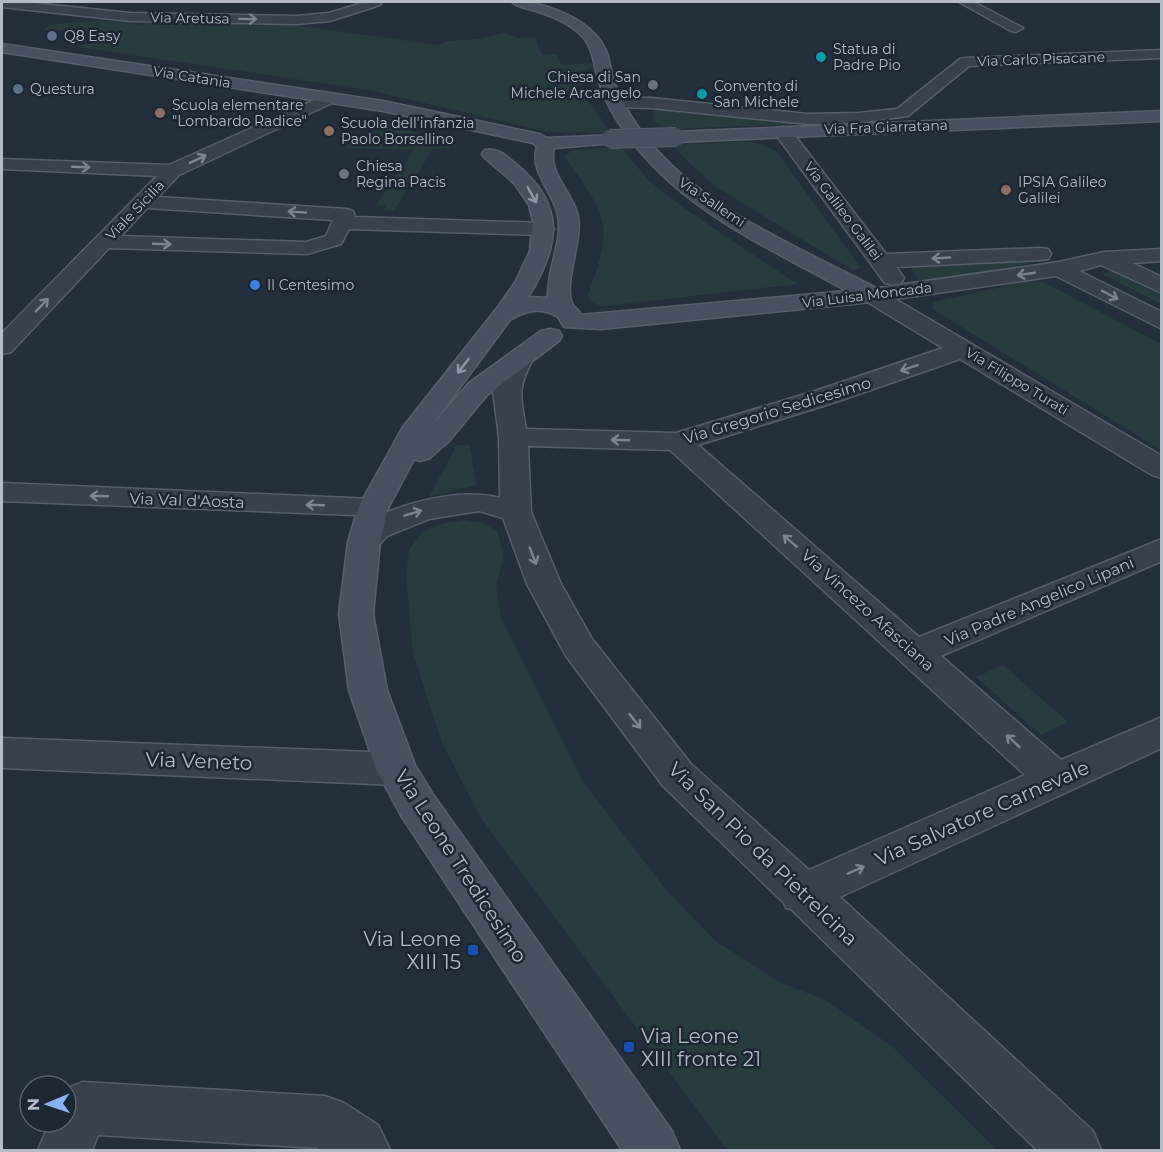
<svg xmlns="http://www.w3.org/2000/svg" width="1163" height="1152" font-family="Montserrat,sans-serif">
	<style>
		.green { fill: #263c3f }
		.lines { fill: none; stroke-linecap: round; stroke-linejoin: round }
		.street-casing { stroke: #565f6c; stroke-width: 3 }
		.secondary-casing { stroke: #565f6c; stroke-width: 3 }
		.street { fill: #38414e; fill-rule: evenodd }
		.secondary { fill: #465061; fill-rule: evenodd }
		.secondary-bridge-casing { stroke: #565f6c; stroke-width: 20; stroke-linecap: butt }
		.secondary-bridge { stroke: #465061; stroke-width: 18 }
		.oneway { stroke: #7c8592 }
		.oneway2 { stroke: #8e96a5 }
		.service-dot { fill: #5c6f8a; stroke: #1d2633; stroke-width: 2 }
		.culture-dot { fill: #0f9aa8; stroke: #1d2633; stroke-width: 2 }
		.worship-dot { fill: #6b7280; stroke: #1d2633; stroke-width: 2 }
		.education-dot { fill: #8d6e63; stroke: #1d2633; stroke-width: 2 }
		.shop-dot { fill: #3f7fe0; stroke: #1d2633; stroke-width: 2 }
		.transit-dot { fill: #1a4fb4; stroke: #1d2633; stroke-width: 2 }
		.labels { text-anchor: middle; stroke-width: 5; stroke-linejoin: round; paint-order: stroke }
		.far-street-label { font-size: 14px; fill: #b4bcc9; stroke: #1d2633 }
		.far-poi-label { font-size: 14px; fill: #b4bcc9; stroke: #1d2633; text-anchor: start }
		.street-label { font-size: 16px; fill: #b4bcc9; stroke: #1d2633 }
		.near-street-label { font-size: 20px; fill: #b4bcc9; stroke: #1d2633 }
		.near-poi-label { font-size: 20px; fill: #b4bcc9; stroke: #1d2633; text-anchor: end }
	</style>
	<rect width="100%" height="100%" fill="#242f3e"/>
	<!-- green -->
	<path class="green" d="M100,20L141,25L153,20L285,24L439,45L448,41L478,39L503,33L519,38L535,37L542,55L556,54L562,65L591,63L593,66L572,78L611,133L548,132L369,90L78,47L106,37L66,30H44L49,25Z
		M661,107L826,123L671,129L659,125L653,119V112Z
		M390,122L453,147L432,150L394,211L384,210L386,206L376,205L413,150L343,148Z
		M749,142L761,144L776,151L861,268L853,270L846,266L714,186L671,145Z
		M621,147L649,181L684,208L797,284L607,306C598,305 591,305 588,295C595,273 606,249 603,226C600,201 577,176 564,156L574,150Z
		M1059,258L921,283L911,268Z
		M1112,271L1161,295V304L1102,274Z
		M1033,280L1047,284L1161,344V450L934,310L931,306L934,302Z
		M457,445H469L477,485L429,497Z
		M463,520L483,523L497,531L504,555L496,586L501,618L583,782L667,891L717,942L779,982L825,1000L893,1047L997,1150H727L481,818L442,743L413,653L406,577L409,550L422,532L441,524Z
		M1003,665L1068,722L1041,735L976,677Z"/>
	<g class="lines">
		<defs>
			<path id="street" d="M2,2H23L130,13L297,16L329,13L365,2H382L380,5L330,21L297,24L130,21L2,7Z
				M959,2H974L1023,28L1016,32L1011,31Z
				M1162,50V58L969,66L908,116L858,123L808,124L651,108L615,107L607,102L615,97L651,98L808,114L858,113L897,109L960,59L965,58Z
				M330,93L338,98L336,101L179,175L158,197L346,209L353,211L355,217L544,223L551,225L554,229L551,233L544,235L349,229L341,244L307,254L109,248L11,352L2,354V333L157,176L2,169V159L169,165ZM147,208L333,220L326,236L306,242L121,236Z
				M783,127L789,128L886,254L1040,248L1048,249L1051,254L1048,259L1040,260L896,267L904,278L901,283L893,285L885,283L774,132L777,128Z
				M1162,249V261L1132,263L1162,277V293L1101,265L1079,271L1162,312V329L1056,276L895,299L1162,456V478L1152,475L960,359L833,403L698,445L919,637L1162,539V561L941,656L1061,760L1162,717V748L840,897L1093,1131L1101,1150H1037L791,909L786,908L784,903L663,786L566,656L527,584L503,518L479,511L429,519L387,536L375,549L364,552L353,549L348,542L365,522L379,516L2,501V483L373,499L384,502L388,508L385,513C419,499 465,489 500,498L499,437L493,391L496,379L512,352L521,349L530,352L534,357C517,389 520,394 526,429L676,433L815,391L943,348L864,300L861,295L864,290L1059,262L1104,252ZM528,446L670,450L1025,775L809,870L691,764L592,639L561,584L531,512Z
				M2,738L396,753L410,758L416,769L410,780L396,785L2,768Z
				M82,1082L325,1096L344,1103L378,1125L390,1150H321L317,1148L98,1135L92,1150H38L50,1122H66V1089Z"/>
			<path id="secondary" d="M512,2C527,0 541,4 556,10C577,18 598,31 607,53C610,63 611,74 615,84C622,104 634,122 647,139C705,211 801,248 880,290L883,295L880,300L872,302L601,329L564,327L558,317C541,307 526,310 510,320L432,425L469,383L541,331L550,329L559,331L562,336L559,341L487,395L449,441L430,458L420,461L414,459L388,508L380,542L373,614L387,690L415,765L432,793L672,1131L680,1150H622L402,817L376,769L349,690L339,614L348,542L358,508L403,427L498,307L516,281L530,251L533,221L529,205L514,183L485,158L482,154L485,150C498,147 507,157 517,165C567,206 559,248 528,297L548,298C546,270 563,243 558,216C554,191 529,173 537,147L533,143L383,111L2,52V44L383,101L539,134L547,138L616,135L619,139L616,143L554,148C547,174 574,193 578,217C583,240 562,287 573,305C575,308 579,310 581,315L847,291C768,247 679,210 626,133C615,119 606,102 600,85C593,67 595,49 581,35C568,22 550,15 532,10C525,8 517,7 512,2Z
				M1162,111V121L676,142L670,141L667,137L670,133L676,132Z"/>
		</defs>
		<!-- street casing -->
		<use href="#street" class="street-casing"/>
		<!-- secondary casing -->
		<use href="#secondary" class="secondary-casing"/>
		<!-- street -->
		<use href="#street" class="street"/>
		<!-- secondary -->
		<use href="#secondary" class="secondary"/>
		<defs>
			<path id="secondary-bridge" d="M610,139L676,137"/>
		</defs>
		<!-- secondary-bridge casing -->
		<use href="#secondary-bridge" class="secondary-bridge-casing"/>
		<!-- secondary-bridge -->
		<use href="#secondary-bridge" class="secondary-bridge"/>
	</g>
	<!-- one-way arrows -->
	<defs><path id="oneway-shaft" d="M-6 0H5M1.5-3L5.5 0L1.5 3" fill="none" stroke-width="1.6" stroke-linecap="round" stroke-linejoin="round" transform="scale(1.5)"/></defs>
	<g class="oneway">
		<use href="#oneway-shaft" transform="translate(248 19) rotate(1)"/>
		<use href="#oneway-shaft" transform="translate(198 159) rotate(-25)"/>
		<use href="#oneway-shaft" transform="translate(81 167) rotate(2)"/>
		<use href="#oneway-shaft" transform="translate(297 212) rotate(-177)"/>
		<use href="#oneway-shaft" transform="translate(162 244) rotate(2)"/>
		<use href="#oneway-shaft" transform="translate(941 258) rotate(177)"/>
		<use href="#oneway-shaft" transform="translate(1026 274) rotate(171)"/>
		<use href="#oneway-shaft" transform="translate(1110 295) rotate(28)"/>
		<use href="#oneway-shaft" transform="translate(42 305) rotate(-46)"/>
		<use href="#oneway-shaft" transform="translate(909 368) rotate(161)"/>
		<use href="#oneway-shaft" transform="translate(620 440) rotate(-178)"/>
		<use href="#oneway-shaft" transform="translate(99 496) rotate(-178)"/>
		<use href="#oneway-shaft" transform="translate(315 505) rotate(-178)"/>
		<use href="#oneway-shaft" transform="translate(413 513) rotate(-17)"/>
		<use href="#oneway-shaft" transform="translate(790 541) rotate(-139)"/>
		<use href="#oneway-shaft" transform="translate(533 556) rotate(69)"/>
		<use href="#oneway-shaft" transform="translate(635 721) rotate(52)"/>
		<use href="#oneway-shaft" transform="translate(1013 741) rotate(-138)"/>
		<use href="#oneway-shaft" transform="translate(856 870) rotate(-24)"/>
	</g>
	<g class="oneway2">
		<use href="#oneway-shaft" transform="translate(532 195) rotate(61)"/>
		<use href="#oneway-shaft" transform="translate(463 366) rotate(128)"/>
	</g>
	<!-- markers -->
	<g class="service-dot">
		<circle cx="52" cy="36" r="6"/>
		<circle cx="18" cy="89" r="6"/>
	</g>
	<g class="culture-dot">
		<circle cx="821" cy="57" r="6"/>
		<circle cx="702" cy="94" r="6"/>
	</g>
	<g class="worship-dot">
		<circle cx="653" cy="85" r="6"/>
		<circle cx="344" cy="174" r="6"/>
	</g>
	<g class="education-dot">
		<circle cx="160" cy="113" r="6"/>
		<circle cx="329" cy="131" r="6"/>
		<circle cx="1006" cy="190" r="6"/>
	</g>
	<circle class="shop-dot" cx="255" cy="285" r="6"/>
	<g class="transit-dot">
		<rect x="467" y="944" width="12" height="12" rx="3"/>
		<rect x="623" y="1041" width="12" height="12" rx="3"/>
	</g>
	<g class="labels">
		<!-- far-street labels -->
		<g class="far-street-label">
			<text transform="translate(190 18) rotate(1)" y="5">Via Aretusa</text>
			<text transform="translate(1041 59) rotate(-2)" y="5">Via Carlo Pisacane</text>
			<text transform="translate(192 77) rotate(9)" y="5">Via Catania</text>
			<text transform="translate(886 127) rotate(-2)" y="5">Via Fra Giarratana</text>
			<text transform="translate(712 202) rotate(34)" y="5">Via Sallemi</text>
			<text transform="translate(135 210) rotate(-46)" y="5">Viale Sicilia</text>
			<text transform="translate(843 211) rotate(53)" y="5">Via Galileo Galilei</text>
			<text transform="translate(867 295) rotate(-7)" y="5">Via Luisa Moncada</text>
			<text transform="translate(1017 381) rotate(31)" y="5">Via Filippo Turati</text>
		</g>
		<!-- far-poi labels -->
		<g class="far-poi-label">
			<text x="64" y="41">Q8 Easy</text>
			<text x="833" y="54">Statua di<tspan x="833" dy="16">Padre Pio</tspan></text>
			<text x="641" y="82" text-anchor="end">Chiesa di San<tspan x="641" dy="16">Michele Arcangelo</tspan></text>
			<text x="714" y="91">Convento di<tspan x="714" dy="16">San Michele</tspan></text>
			<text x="30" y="94">Questura</text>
			<text x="172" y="110">Scuola elementare<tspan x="172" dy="16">"Lombardo Radice"</tspan></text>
			<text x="341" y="128">Scuola dell'infanzia<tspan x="341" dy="16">Paolo Borsellino</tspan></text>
			<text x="356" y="171">Chiesa<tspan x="356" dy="16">Regina Pacis</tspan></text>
			<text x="1018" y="187">IPSIA Galileo<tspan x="1018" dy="16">Galilei</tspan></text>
			<text x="267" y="290">Il Centesimo</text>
		</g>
		<!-- street labels -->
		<g class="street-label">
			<text transform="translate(777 410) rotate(-17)" y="6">Via Gregorio Sedicesimo</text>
			<text transform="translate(187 500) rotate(2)" y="6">Via Val d'Aosta</text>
			<text transform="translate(1039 601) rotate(-23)" y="6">Via Padre Angelico Lipani</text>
			<text transform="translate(868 610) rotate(42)" y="6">Via Vincezo Afasciana</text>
		</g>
		<!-- near-street labels -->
		<g class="near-street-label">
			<text transform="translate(199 761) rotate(2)" y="7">Via Veneto</text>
			<text transform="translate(982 813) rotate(-24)" y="7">Via Salvatore Carnevale</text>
			<text transform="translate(763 854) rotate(44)" y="7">Via San Pio da Pietrelcina</text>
			<text transform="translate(461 866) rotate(57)" y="7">Via Leone Tredicesimo</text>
		</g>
		<!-- near-poi labels -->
		<g class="near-poi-label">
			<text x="461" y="946">Via Leone<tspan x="461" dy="23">XIII 15</tspan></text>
			<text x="641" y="1043" text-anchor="start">Via Leone<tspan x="641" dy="23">XIII fronte 21</tspan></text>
		</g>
	</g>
	<!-- border -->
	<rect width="1163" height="1152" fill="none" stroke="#b4bcc9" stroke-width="6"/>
	<!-- north arrow -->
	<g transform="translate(48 1104) rotate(268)"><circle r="28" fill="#1d2633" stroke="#59626f" stroke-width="1.5"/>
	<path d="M0-4.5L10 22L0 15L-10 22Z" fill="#8ab4f8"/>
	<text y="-9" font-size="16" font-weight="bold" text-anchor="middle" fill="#b4bcc9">N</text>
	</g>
</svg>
